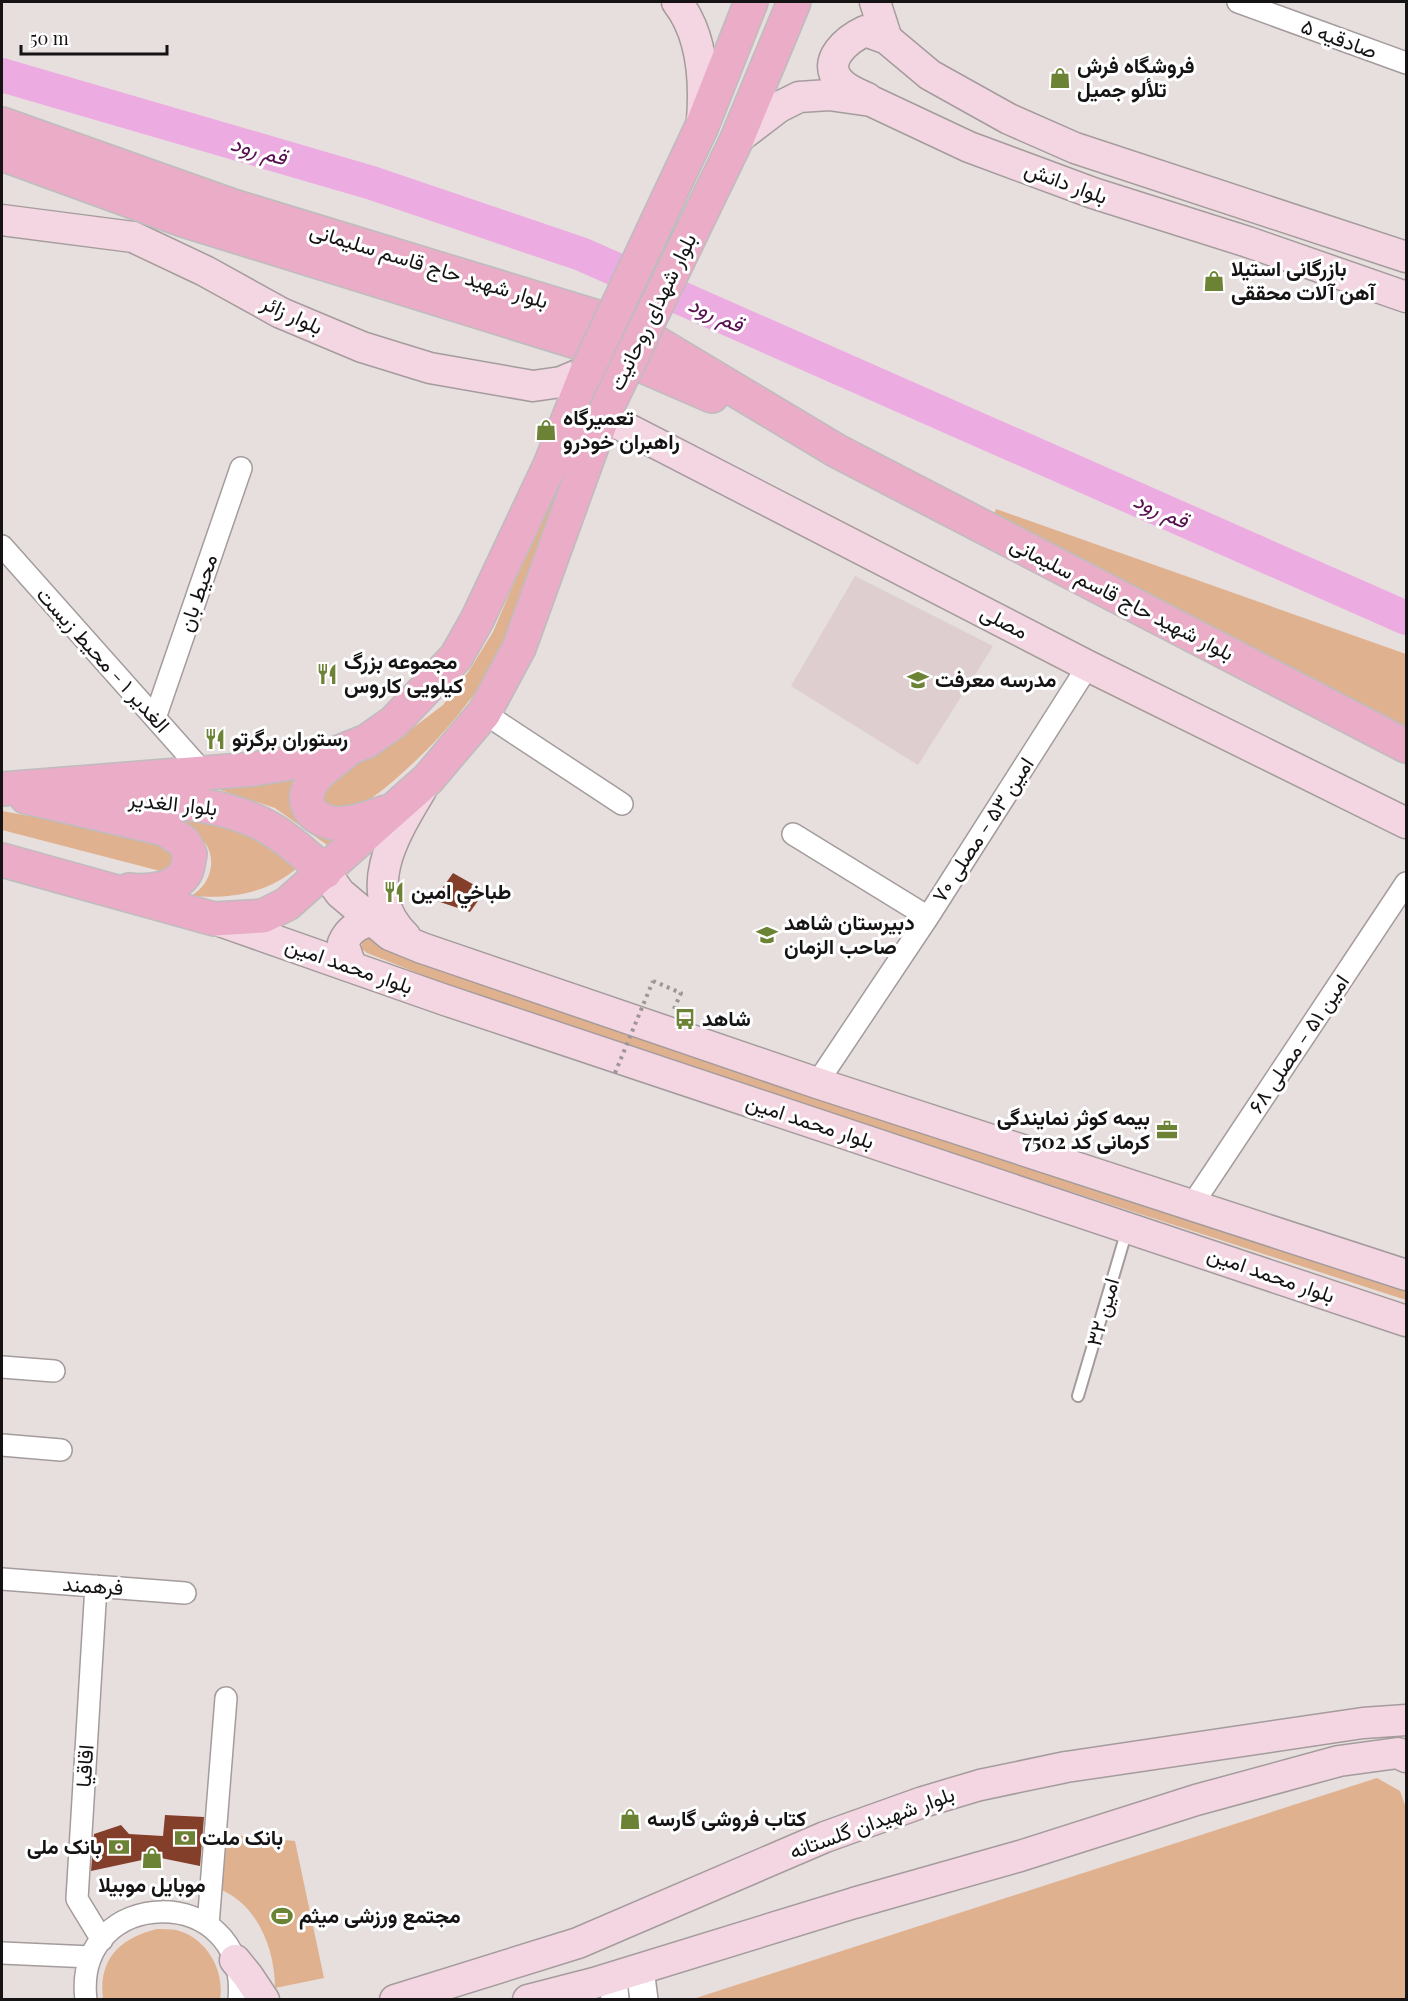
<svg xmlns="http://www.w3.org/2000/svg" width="1408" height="2001" font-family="'Playfair Display',Vazirmatn,serif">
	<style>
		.built { fill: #dfcecf }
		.green { fill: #e0b18e }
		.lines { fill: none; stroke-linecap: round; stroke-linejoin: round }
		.river { stroke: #ecace1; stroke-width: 34 }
		.building { fill: #843f2b }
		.service-casing { stroke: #a49c9c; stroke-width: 14 }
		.minor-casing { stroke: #a49c9c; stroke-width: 24 }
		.tertiary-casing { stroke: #a49c9c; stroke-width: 30 }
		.secondary-casing { stroke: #a49c9c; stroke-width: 33 }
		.primary-casing { stroke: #bdbdbd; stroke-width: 36 }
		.path { stroke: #9c9696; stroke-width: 4; stroke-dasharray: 3 4.5; stroke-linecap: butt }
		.service { stroke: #fff; stroke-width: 10 }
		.minor { stroke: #fff; stroke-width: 21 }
		.tertiary { stroke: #fff; stroke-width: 27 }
		.secondary { stroke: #f4d6e3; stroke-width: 30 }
		.primary { stroke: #eaacc7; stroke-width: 33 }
		.primary-bridge-casing { stroke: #bdbdbd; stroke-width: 36; stroke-linecap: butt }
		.path-bridge { stroke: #9c9696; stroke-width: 4; stroke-dasharray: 3 4.5; stroke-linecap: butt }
		.primary-bridge { stroke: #eaacc7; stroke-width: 33 }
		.labels { text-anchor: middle; stroke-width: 6; stroke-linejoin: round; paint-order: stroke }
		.street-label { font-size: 21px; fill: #151313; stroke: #fff }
		.poi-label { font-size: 21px; font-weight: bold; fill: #151313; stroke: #fff; text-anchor: start }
		.water-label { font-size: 22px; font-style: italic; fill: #591052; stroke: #fff }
	</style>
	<rect width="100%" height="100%" fill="#e7dede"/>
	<!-- built -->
	<path class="built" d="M855,576L993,646L918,765L791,686Z"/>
	<!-- green -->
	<path class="green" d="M580,448C564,491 547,534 531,576C523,597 517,620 507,640C483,688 449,730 410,766C388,786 367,805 339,815L321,802L322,793L335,775L388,747L443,705L469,671L493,632L560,476Z
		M996,509L1406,654V737L990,525Z
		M302,776L296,783L348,827L327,845L275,808L205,785Z
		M2,811L154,839L167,843L178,864L164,872L2,830Z
		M143,816L207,821L266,840L297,868C267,894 229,899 191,896C203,888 209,880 211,866C215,829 168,824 143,816Z
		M369,936L1406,1286V1300L924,1144L430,978L367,953L361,948L363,941Z
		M1377,1778L1400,1791L1406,1808V1999H693Z
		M221,1834L295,1841L324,1978L275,1988C275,1950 258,1904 219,1889Z
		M157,1929C163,1929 170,1929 176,1930C206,1937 225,1970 220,1999H103C98,1959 120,1938 157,1929Z"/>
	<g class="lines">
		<!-- river -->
		<path class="river" d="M2,75L372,183L581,254L1406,618"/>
	</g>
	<!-- building -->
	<path class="building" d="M453,873L485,891L470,912L434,900Z
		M165,1815L204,1817L200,1866L156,1857L91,1871L94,1834L121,1825L129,1834L163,1836Z"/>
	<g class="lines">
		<defs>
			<path id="service" d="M1078,1396L1127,1230"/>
			<path id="minor" d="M1238,2L1406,63
				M2,546L204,773
				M484,713L622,804
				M155,718L241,468
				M793,834L928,917
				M817,1083L928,917L1088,666
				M1192,1205L1406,883
				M2,1367L54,1371
				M2,1445L61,1450
				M2,1579L185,1593
				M96,1586L77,1899L102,1940
				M208,1925L226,1698
				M2,1953L91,1957
				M86,2000C72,1885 250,1880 239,2000"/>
			<path id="tertiary" d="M640,1969L644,2000
				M613,1977L615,2000"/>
			<path id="secondary" d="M677,2C702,34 705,81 702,120
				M875,2L887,39L930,75L1009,119L1075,148L1406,257
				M867,98C858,94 845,89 839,81C821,60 848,39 865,31L887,39
				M737,139L779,107L799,97L829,95L871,101L969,147L1093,193L1248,242L1406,297
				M2,220L133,237L205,271L281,313L362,347L430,368L533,386L561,382L587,371
				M603,416L1088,666L1406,823
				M325,872L340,893L390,935L422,948L817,1083L1406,1275
				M217,920L445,1000L1406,1321
				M405,936C359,891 394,835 421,790
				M351,966L343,943C349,929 359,923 374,921
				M235,1960L248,1976L264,2000
				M395,2000L578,1943L825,1837L923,1802L980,1785L1066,1767L1363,1723L1406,1720
				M528,2000L594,1983L854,1903L1020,1856L1196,1800L1339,1761L1398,1753L1406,1757"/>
			<path id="primary" d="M2,124L233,206L630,327L837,451L1406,746
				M702,126L751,2
				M737,139L794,2
				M2,154L183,220L615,354L712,396
				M344,753C331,763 314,774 308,790C300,813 326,826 345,823C359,822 373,816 386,812
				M2,789L254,769L327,757L367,741L394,722L456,657L477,620L550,465L587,371
				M26,797L164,829L184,842L190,854C189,859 188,868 186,872C176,890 147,892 129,890
				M104,798C159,802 221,799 271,829C290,840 308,857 325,872
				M2,860L214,919L263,916L287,904L428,779L484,713L519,648L603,416"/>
		</defs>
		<!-- service casing -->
		<use href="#service" class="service-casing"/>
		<!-- minor casing -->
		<use href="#minor" class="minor-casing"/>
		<!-- tertiary casing -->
		<use href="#tertiary" class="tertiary-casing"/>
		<!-- secondary casing -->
		<use href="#secondary" class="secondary-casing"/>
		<!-- primary casing -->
		<use href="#primary" class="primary-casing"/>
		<!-- path -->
		<path class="path" d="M653,981L681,993L673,1011"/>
		<!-- service -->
		<use href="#service" class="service"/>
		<!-- minor -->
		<use href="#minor" class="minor"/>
		<!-- tertiary -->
		<use href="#tertiary" class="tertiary"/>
		<!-- secondary -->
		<use href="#secondary" class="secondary"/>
		<!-- primary -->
		<use href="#primary" class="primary"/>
		<defs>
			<path id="primary-bridge" d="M587,371L702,126
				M603,416L737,139"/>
		</defs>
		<!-- primary-bridge casing -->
		<use href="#primary-bridge" class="primary-bridge-casing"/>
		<!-- path-bridge -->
		<path class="path-bridge" d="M615,1073L653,981"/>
		<!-- primary-bridge -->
		<use href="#primary-bridge" class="primary-bridge"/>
	</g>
	<!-- icons -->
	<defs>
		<symbol id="shop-bare" viewBox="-9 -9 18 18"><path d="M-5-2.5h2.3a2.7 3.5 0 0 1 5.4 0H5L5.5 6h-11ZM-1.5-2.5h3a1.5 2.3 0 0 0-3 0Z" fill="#6c8234" stroke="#fff" stroke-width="2.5" paint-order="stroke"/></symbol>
		<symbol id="restaurant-bare" viewBox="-9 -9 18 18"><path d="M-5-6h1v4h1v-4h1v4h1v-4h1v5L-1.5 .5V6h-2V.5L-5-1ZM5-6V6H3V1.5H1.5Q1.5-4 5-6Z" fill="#6c8234" stroke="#fff" stroke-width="2.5" paint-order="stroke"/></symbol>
		<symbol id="school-bare" viewBox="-9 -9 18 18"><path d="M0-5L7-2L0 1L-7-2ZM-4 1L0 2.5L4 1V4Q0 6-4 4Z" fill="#6c8234" stroke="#fff" stroke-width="2.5" paint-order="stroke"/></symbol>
		<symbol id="bus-bare" viewBox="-9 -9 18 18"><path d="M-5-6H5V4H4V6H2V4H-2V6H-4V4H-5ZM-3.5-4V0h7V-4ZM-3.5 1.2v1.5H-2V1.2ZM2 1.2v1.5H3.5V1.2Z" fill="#6c8234" stroke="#fff" stroke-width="2.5" paint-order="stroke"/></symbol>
		<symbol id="office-bare" viewBox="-9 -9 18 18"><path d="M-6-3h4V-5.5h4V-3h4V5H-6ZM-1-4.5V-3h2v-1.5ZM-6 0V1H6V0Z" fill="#6c8234" stroke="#fff" stroke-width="2.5" paint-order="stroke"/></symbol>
		<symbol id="bank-bare" viewBox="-9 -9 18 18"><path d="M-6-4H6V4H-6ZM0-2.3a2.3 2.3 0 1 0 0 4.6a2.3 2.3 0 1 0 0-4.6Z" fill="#6c8234" stroke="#fff" stroke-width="2.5" paint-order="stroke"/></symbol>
		<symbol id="stadium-bare" viewBox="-9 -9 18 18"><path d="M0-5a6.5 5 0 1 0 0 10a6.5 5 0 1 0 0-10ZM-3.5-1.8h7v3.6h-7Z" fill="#6c8234" stroke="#fff" stroke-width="2.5" paint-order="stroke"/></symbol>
	</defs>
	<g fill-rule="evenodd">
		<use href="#shop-bare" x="1045" y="63" width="30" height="30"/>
		<use href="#shop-bare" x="1199" y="266" width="30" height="30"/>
		<use href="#shop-bare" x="531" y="415" width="30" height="30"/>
		<use href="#restaurant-bare" x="312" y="659" width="30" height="30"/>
		<use href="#school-bare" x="903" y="665" width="30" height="30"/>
		<use href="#restaurant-bare" x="200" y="724" width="30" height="30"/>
		<use href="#restaurant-bare" x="379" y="877" width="30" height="30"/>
		<use href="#school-bare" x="752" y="920" width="30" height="30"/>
		<use href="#bus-bare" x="670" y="1004" width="30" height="30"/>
		<use href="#office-bare" x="1152" y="1115" width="30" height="30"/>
		<use href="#shop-bare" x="615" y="1804" width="30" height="30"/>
		<use href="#bank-bare" x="170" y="1823" width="30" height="30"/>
		<use href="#bank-bare" x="104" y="1832" width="30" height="30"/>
		<use href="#shop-bare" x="137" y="1843" width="30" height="30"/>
		<use href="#stadium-bare" x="267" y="1901" width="30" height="30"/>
	</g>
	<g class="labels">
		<!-- street labels -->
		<g class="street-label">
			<text transform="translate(1339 39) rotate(20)" y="7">صادقیه ۵</text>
			<text transform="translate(1066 183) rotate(20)" y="7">بلوار دانش</text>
			<text transform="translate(429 266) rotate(17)" y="7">بلوار شهید حاج قاسم سلیمانی</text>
			<text transform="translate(653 312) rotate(-64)" y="7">بلوار شهدای روحانیت</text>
			<text transform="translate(292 315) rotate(25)" y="7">بلوار زائر</text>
			<text transform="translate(198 593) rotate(-71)" y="7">محیط بان</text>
			<text transform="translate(1122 599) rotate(27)" y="7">بلوار شهید حاج قاسم سلیمانی</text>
			<text transform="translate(1004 622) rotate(27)" y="7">مصلی</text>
			<text transform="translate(103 660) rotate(48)" y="7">الغدیر ۱ - محیط زیست</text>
			<text transform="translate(173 804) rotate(6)" y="7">بلوار الغدیر</text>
			<text transform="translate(983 830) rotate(-57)" y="7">امین ۵۳ - مصلی ۷۰</text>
			<text transform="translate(349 966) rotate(19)" y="7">بلوار محمد امین</text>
			<text transform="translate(1299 1044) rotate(-56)" y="7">امین ۵۱ - مصلی ۶۸</text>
			<text transform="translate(810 1122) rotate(18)" y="7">بلوار محمد امین</text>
			<text transform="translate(1271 1275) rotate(19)" y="7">بلوار محمد امین</text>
			<text transform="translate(1103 1312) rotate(-74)" y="7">امین ۳۲</text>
			<text transform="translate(93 1586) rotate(4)" y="7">فرهمند</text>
			<text transform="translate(85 1766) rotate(-86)" y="7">اقاقیا</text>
			<text transform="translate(872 1823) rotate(-20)" y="7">بلوار شهیدان گلستانه</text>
		</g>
		<!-- poi labels -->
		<g class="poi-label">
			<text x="1077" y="73">فروشگاه فرش<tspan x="1077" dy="24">تلألو جمیل</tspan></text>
			<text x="1231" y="276">بازرگانی استیلا<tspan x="1231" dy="24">آهن آلات محققی</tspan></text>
			<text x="563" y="425">تعمیرگاه<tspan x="563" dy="24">راهبران خودرو</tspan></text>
			<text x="344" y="669">مجموعه بزرگ<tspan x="344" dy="24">کیلویی کاروس</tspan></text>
			<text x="935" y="687">مدرسه معرفت</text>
			<text x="232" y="746">رستوران برگرتو</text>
			<text x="411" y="899">طباخي امين</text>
			<text x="784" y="930">دبیرستان شاهد<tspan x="784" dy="24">صاحب الزمان</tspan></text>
			<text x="702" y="1026">شاهد</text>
			<text x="1150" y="1125" text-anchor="end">بیمه کوثر نمایندگی<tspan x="1150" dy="24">کرمانی کد 7502</tspan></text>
			<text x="647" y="1826">کتاب فروشی گارسه</text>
			<text x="202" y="1845">بانک ملت</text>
			<text x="102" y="1854" text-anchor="end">بانک ملی</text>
			<text x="152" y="1892" text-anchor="middle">موبایل موبیلا</text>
			<text x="299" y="1923">مجتمع ورزشی میثم</text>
		</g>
		<!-- water labels -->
		<g class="water-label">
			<text transform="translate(259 150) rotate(16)" y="8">قم رود</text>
			<text transform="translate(716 314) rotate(24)" y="8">قم رود</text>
			<text transform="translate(1161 510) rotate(24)" y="8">قم رود</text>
		</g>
	</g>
	<!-- border -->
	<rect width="1408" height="2001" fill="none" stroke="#151313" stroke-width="6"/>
	<!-- scale -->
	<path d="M21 45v9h146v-9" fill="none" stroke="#151313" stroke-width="3"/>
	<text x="30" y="45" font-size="18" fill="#151313" stroke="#ffffff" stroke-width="4.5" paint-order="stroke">50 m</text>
</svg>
